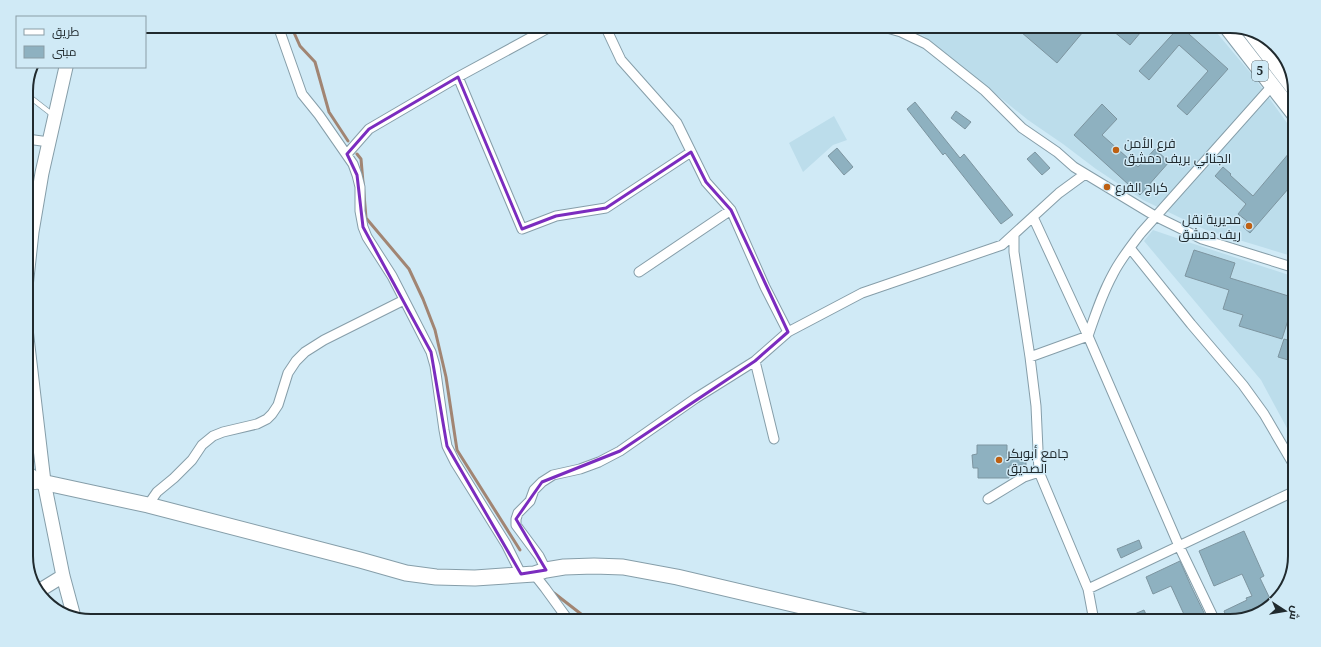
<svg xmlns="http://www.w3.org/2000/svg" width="1321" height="647" font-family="'Noto Serif',Cairo,serif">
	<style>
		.built { fill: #bcddeb }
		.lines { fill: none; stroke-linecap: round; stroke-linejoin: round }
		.stream { stroke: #a18573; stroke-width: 3 }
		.building { fill: #8eb1c0; stroke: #7d95a0 }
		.lane-casing { stroke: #869ea9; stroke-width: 6 }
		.street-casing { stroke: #869ea9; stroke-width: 11 }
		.secondary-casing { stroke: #869ea9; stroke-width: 15 }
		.primary-casing { stroke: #869ea9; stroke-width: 17 }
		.lane { stroke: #fff; stroke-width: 4.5 }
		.street { stroke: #fff; stroke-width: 9 }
		.secondary { stroke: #fff; stroke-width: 13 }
		.primary { stroke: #fff; stroke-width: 15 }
		.marked { fill: none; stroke: #7b2cbf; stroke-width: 3; stroke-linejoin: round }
		.poi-dot { fill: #be6012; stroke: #d0eaf6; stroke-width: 1.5 }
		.labels { text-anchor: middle; stroke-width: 3; stroke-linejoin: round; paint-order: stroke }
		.shield { fill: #d0eaf6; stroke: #55646a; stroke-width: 1 }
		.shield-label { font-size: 12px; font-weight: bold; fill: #202a2e }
		.poi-label { font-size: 13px; fill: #202a2e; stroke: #d0eaf6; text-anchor: start }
		.rim { fill: none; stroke: #202a2e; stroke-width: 2 }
	</style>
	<rect width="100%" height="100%" fill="#d0eaf6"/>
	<!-- built -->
	<path class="built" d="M898,26H1211L1254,77L1295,134V257L1206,230L1143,200L1096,169L1063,144L1028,120L924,36Z
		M834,116L847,140L833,145L803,172L789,143Z
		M1153,230L1191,243L1295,277V443L1261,380L1144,241Z"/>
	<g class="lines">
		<!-- stream -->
		<path class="stream" d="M291,26L300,46L315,62L329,112L348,141
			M357,154L361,159L366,218L409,269L423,299L435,330L446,377L457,450L520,550
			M554,593L590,621"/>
	</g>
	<!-- building -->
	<path class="building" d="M1014,26H1088L1057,63Z
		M1107,26H1146L1130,45Z
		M1180,26L1228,69L1187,115L1177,106L1208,71L1179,45L1149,80L1139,71Z
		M915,102L960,158L964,154L1013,215L1001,224L945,153L943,155L907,109Z
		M1102,104L1117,119L1102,135L1138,167L1155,149L1169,162L1140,195L1074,135Z
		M956,111L971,122L965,129L951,118Z
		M1295,146V181L1250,233L1243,227L1247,221L1238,214L1246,204L1215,176L1223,167L1231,174L1230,175L1253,196Z
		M837,148L853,167L844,175L828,156Z
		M1035,152L1050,168L1042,175L1027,159Z
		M1194,250L1235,263L1230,278L1295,298L1282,339L1239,326L1243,315L1223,309L1229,290L1185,276Z
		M1284,339L1295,342V362L1278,357Z
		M977,445H1007V454L1026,453V465L1009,466V478H978V468H973L972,455L977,454Z
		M1244,531L1264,576L1260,578L1272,603L1266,610L1228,621L1224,611L1247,600L1246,598L1252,596L1242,574L1214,586L1199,551Z
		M1139,540L1142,548L1121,558L1117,549Z
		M1180,561L1191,586L1208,621H1187L1171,586L1153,594L1146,577Z
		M1144,610L1149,621H1118Z"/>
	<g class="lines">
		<defs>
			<path id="lane" d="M26,94L53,115"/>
			<path id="street" d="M278,26L302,94L319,115L353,164L357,175L360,187V211L363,227L367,237L392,276L431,352L435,366L444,430L447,446L455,462L506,544L521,574
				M605,26L621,60L677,123L706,182L731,210L765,287L788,332
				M880,26L901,32L926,44L985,91L1022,128L1057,152L1074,167L1155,216L1202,239L1295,268
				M458,77L522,229L556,216L606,208L691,152
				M26,140L27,139L49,142
				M347,154L369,129L458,77L552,26
				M1033,217L1088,336L1179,546L1215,621
				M1014,235V252L1030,357L1036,406L1039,472L1088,589L1094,621
				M1130,248L1191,324L1243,385L1264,414L1295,467
				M639,272L731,210
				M1030,357L1088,336C1095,315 1102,294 1113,274C1120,260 1131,246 1141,233L1272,86
				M755,361L774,439
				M988,499L1024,477L1039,472
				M148,505L157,492L174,478L192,460L202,445L213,436L223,432L257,424L267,419L272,414L278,405L288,373L296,361L305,352L324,340L404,300
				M546,570L539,556L516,525V519L518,513L530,501L534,490L542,482L553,475L580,469L599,462L620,451L696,398L755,361L788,332L862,293L1002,245L1059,193L1085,174
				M534,574L545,588L569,621
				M1088,589L1295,491"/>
			<path id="secondary" d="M26,287L32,232L42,173L66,67
				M26,329L44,482L63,576L74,617
				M37,592L63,576"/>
			<path id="primary" d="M1226,26L1295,115
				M1249,30L1295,90
				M26,473L37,481L26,483
				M37,481L148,505L360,560L406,573L436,577L475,578L534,574L546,570L564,567L594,566L623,567L677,577L865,621"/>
		</defs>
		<!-- lane casing -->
		<use href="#lane" class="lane-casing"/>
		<!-- street casing -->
		<use href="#street" class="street-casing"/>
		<!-- secondary casing -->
		<use href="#secondary" class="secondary-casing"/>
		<!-- primary casing -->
		<use href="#primary" class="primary-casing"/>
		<!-- lane -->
		<use href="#lane" class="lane"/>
		<!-- street -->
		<use href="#street" class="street"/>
		<!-- secondary -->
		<use href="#secondary" class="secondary"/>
		<!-- primary -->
		<use href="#primary" class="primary"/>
	</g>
	<!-- marked area -->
	<path class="marked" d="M458,77L522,229L556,216L606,208L691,152L706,182L731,210L788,332L755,361L620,451L542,482L516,519L546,570L521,574L447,446L431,352L363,227L357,175L347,154L369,129Z"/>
	<!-- markers -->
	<g class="poi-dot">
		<circle cx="1116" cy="150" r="4"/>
		<circle cx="1107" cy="187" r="4"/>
		<circle cx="1249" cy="226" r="4"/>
		<circle cx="999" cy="460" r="4"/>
	</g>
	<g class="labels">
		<!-- shield labels -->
		<rect class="shield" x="1252" y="61" width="16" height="20" rx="3"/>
		<g class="shield-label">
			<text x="1260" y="75">5</text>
		</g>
		<!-- poi labels -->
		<g class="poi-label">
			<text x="1124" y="148">فرع الأمن<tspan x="1124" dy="15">الجنائي بريف دمشق</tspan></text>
			<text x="1115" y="192">كراج الفرع</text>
			<text x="1241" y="224" text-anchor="end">مديرية نقل<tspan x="1241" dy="15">ريف دمشق</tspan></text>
			<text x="1007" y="458">جامع أبوبكر<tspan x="1007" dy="15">الصديق</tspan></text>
		</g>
	</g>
	<!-- crop -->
	<path d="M0 0H1321V647H0ZM91 33H1230A58 58 0 0 1 1288 91V556A58 58 0 0 1 1230 614H91A58 58 0 0 1 33 556V91A58 58 0 0 1 91 33Z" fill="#d0eaf6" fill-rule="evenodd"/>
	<path class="rim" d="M91 33H1230A58 58 0 0 1 1288 91V556A58 58 0 0 1 1230 614H91A58 58 0 0 1 33 556V91A58 58 0 0 1 91 33Z"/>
	<!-- legend -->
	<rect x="16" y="16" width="130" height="52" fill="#d0eaf6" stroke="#8a9da6"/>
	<rect x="24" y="29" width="20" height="6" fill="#ffffff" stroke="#8a9da6"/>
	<text x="52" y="36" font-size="12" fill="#202a2e">طريق</text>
	<rect x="24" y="46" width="20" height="12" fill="#8eb1c0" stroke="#8a9da6"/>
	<text x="52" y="56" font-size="12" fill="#202a2e">مبنى</text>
	<!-- north arrow -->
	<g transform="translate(1285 611) rotate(102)" stroke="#d0eaf6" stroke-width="3" paint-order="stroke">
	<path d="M0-3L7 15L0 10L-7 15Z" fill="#202a2e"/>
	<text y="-6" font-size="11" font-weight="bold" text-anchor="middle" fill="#202a2e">ش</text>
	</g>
</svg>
